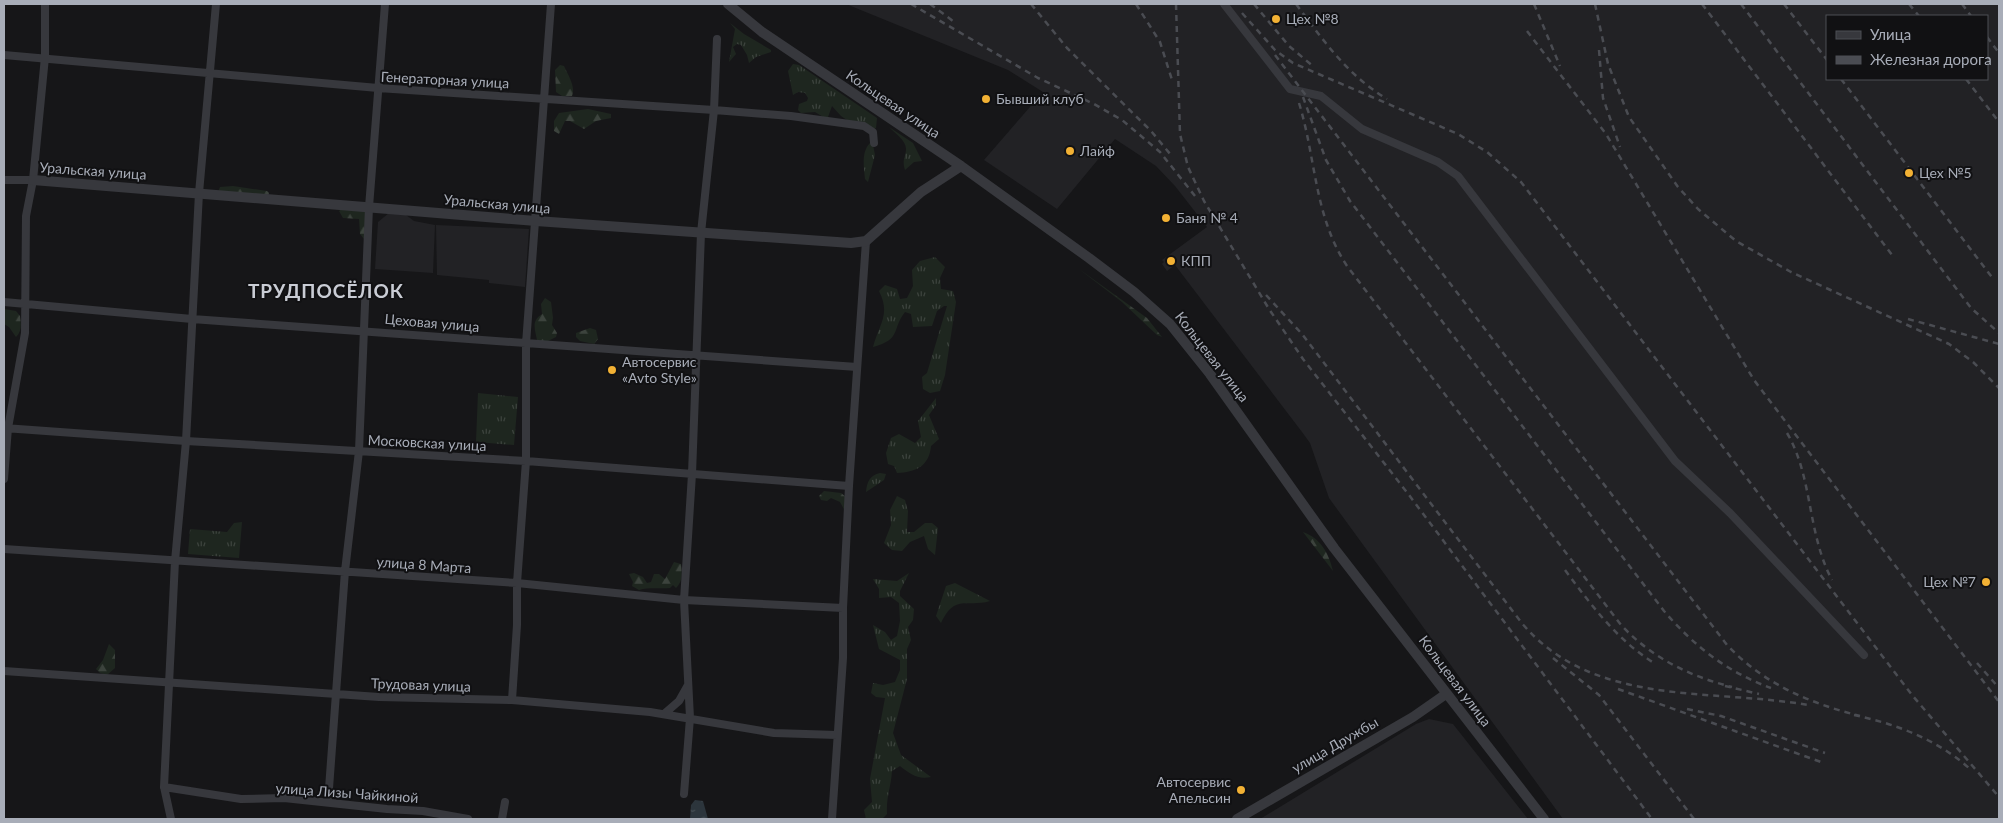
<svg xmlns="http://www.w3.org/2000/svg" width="2003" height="823" font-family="Lato,sans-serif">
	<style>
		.built { fill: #222225; fill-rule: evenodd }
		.grass { fill: url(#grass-tufts) }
		.forest { fill: url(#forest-firs) }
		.water { fill: url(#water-ripples) }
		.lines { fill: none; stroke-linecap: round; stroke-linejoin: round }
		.minor { stroke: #37383d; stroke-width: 8 }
		.tertiary { stroke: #37383d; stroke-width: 10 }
		.rail { stroke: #4a4c52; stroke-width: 2.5; stroke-dasharray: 6 5; stroke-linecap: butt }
		.poi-dot { fill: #f2b134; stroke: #111113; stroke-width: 2 }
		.labels { text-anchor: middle; stroke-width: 4; stroke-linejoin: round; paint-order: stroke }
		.poi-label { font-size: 14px; fill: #a8adb8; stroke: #111113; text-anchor: start }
		.street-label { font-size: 14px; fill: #a8adb8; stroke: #111113 }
		.district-label { font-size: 19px; font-weight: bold; letter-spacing: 1px; fill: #c9ccd4; stroke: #111113 }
	</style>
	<defs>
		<pattern id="grass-tufts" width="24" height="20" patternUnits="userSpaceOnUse" patternTransform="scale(1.25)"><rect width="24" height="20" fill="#1e261f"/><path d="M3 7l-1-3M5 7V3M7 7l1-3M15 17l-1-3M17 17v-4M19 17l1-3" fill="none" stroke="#3c433d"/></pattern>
		<pattern id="forest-firs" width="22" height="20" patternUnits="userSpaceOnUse" patternTransform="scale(1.25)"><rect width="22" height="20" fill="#1e261f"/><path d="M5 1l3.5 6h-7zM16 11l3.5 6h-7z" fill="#3c433d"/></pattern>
		<pattern id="water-ripples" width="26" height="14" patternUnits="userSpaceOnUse" patternTransform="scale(1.25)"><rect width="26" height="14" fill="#2c353c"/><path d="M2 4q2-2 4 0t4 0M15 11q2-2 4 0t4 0" fill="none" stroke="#485056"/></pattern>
	</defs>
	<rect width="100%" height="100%" fill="#161618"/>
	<!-- built -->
	<path class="built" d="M846,4H1999V819H1563L1329,498L1310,443L1302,432L1175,265L1167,271L1162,264L1164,262L1162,260L1207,227L1175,186L1156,166L1115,139L1057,209L984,160L1043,92L1008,70ZM1827,16H1987V79H1827Z
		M389,213L406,215L414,221L435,225L433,273L375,269L378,222Z
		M436,225L529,229L525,287L489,283V280L437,275Z
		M1429,719L1453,724L1528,819H1260L1416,724Z"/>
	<!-- grass -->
	<path class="grass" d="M730,23L744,34L771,50V52L756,57L749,63L747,55L741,45L737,44L733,47L736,54L729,62L735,29Z
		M793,64L799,65L877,118L876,128L867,131L860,129L841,116L832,106L828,117L825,118L815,112L801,113L798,110L799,104L807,101L808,98L805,93L798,92L793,95L788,71Z
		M889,127L913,143L922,161L914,162L905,170C902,160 905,159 906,150C907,141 895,133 889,127Z
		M870,143L873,145L875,155L868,182L865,179C864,168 861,152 870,143Z
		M935,257L945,267L940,278L941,289L953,291L956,302L945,375L940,391L930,393L923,389L922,377L927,373L947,306H944L937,311L932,326L913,327L911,314L905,312C891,330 902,339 873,347C879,325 891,314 879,291L885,285L897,289L900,299L907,298L913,286L912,270L920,261Z
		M478,393L518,397L514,445L476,442Z
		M936,398V405L929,415L939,439L931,446C929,467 915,472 897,473L894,466L888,464L886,453L891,438L899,434L915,443L921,437L918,421Z
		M880,473L886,474L884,480L866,492C867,482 870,475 880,473Z
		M897,496L905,500L908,511L907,532H914L925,523H932L938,528L935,555L928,549L924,536L910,542L902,551L892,550L884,543L891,525L890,510Z
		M242,522L239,558L188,554L190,529L227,532L234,523Z
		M909,573L900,591V596L914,609L913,620L908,627L911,640L907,649V679L893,733L901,755L931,777C918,780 910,774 900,766L892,771C891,787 886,797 887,814L882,819H866L864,810L872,802L870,779L885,698L876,697L871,693L873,683L883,685L895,682L900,670V660L879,649L873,625L885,632L891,640L897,636L900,621L899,603L891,597L879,598V589L873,579L897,581Z
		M955,583L990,601C966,608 955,593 941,623L936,616L946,586Z"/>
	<!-- forest -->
	<path class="forest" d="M560,65L564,66C568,75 576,87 572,96H562L556,92L555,70Z
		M588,109L611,114V118L596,121L584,129L570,121H565L559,134L554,131V121L559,113Z
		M233,186L267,191L269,193L268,196L218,192L220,187Z
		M342,208L364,210L367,213L364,239L360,234L359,219L343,218L339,211Z
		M1079,269L1147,318L1162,337L1157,335L1122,302Z
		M545,298L551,302L553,318L552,325L557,333L556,337L546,342L537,340C535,329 531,321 542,314L541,304Z
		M4,309L16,311L20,316C21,324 22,331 16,337L9,327L4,324Z
		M590,328L596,330L598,339L594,344L580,341L576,337V333Z
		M824,491L841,493L846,497L845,511L840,502L831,498L827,501L821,500L819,496Z
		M1303,532C1320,538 1329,553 1333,571Z
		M674,562L681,564C682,573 683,581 676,588L673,585L670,588C660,589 649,587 639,590L632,586L633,582L629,574L634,573L643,577L647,583L651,582L654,574H659L665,579Z
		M109,644L115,650V668L107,675L100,673L96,669L103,660Z"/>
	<!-- water -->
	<path class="water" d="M695,800L703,801L708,819H690L691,805Z"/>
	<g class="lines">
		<!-- minor -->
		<path class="minor" d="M1224,4L1290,89L1321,96L1362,129L1438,162L1458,176L1675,461L1730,513L1864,655
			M4,55L378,88L714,110L791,116L864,126L873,132L874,143
			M4,180H33
			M4,302L192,319L857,367
			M4,428L186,441L526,461L849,486
			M4,479L8,428L25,333L26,216L33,180L45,57V4
			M4,549L517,583L684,600L843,608
			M4,671L379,697L512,700L650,712L774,733L837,735
			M512,700L517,625V583L526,461V344L551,4
			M664,714L679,701L688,685
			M164,787L241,799L284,798L387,809L423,811L468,819
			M684,794L690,718L684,600L692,474L701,233L714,110L717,39
			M328,802L345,571L359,451L369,207L385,4
			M171,819L164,787L175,561L186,441L199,193L216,4
			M502,819L505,802
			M832,819L843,658V608L849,486L866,241"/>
		<!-- tertiary -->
		<path class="tertiary" d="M728,4L762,32L961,166L1089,258L1134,292L1170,324L1210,374L1334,548L1544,819
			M33,180L536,221L851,243L866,241L921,192L961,166
			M1237,819L1413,717L1446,694"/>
		<!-- rail -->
		<path class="rail" d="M911,4L1038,78L1094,104L1122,120L1160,152L1195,196
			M930,4L953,21
			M1031,4L1067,48L1151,131L1171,155
			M1136,4L1160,42L1173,83
			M1176,4L1180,134L1188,167L1204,201L1269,309L1303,359L1409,495L1652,819
			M1254,4L1289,46L1314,67
			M1296,4C1324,41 1346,74 1387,99
			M1534,4L1560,66
			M1595,4L1608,64L1629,117L1678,187L1698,209L1736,241L1791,272L1949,344L1973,362L1999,388
			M1702,4L1892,255
			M1741,4L1971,308L1999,333
			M1784,4L1827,60
			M1909,4L1919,16
			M1962,4L1971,16
			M1242,13L1275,50L1293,63L1458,134L1487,152L1521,182L1912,695L1999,797
			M1527,31L1606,134L1754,380L1999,702
			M1987,37L1999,53
			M1599,50L1603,98L1620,147
			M1275,55L1727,645C1764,684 1809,703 1860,716
			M1841,79L1994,280
			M1966,79L1999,122
			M1303,97L1326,160L1350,201L1664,611C1694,646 1727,672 1771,688
			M1299,103C1316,158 1314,216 1347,266L1621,625C1652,658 1689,676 1732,687
			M1266,295L1302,334L1521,622C1592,708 1711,688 1808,705
			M1908,319L1999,344
			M1787,433C1813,477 1807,533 1832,580
			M1565,570C1592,606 1616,639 1654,663
			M1553,658L1599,695L1694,819
			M1977,663L1999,688
			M1725,686L1759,694
			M1618,689L1821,762
			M1687,709L1721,716L1825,753
			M1854,715C1896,724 1936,739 1969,768"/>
	</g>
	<!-- markers -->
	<g class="poi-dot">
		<circle cx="1276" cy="19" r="5"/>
		<circle cx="986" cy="99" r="5"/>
		<circle cx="1070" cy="151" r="5"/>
		<circle cx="1909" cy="173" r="5"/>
		<circle cx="1166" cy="218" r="5"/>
		<circle cx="1171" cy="261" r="5"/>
		<circle cx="612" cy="370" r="5"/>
		<circle cx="1986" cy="582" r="5"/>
		<circle cx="1241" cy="790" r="5"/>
	</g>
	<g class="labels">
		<!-- poi labels -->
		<g class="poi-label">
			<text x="1286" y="24">Цех №8</text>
			<text x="996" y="104">Бывший клуб</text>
			<text x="1080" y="156">Лайф</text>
			<text x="1919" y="178">Цех №5</text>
			<text x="1176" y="223">Баня № 4</text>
			<text x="1181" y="266">КПП</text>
			<text x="622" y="367">Автосервис<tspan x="622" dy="16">«Avto Style»</tspan></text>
			<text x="1976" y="587" text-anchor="end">Цех №7</text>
			<text x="1231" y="787" text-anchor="end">Автосервис<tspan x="1231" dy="16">Апельсин</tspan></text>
		</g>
		<!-- street labels -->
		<g class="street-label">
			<text transform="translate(445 80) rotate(3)" y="5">Генераторная улица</text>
			<text transform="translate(893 104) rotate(34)" y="5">Кольцевая улица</text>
			<text transform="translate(93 171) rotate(4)" y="5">Уральская улица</text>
			<text transform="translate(497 204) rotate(5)" y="5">Уральская улица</text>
			<text transform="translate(432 323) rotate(5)" y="5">Цеховая улица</text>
			<text transform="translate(1212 357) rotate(52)" y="5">Кольцевая улица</text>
			<text transform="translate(427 443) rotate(3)" y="5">Московская улица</text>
			<text transform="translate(424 565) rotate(4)" y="5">улица 8 Марта</text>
			<text transform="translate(1455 681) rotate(53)" y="5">Кольцевая улица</text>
			<text transform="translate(421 685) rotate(2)" y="5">Трудовая улица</text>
			<text transform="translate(1335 745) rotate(-30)" y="5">улица Дружбы</text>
			<text transform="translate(347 793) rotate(4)" y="5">улица Лизы Чайкиной</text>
		</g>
		<!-- district labels -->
		<g class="district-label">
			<text x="326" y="298">ТРУДПОСЁЛОК</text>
		</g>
	</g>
	<!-- border -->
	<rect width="2003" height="823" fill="none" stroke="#a8adb8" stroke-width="10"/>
	<!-- legend -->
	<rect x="1826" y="15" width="162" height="65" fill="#111113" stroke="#4d4f55"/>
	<rect x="1836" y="31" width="25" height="8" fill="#37383d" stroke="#4d4f55"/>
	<text x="1870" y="40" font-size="15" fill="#a8adb8">Улица</text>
	<rect x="1836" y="56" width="25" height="8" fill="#4a4c52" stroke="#4d4f55"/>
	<text x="1870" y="65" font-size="15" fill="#a8adb8">Железная дорога</text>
</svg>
